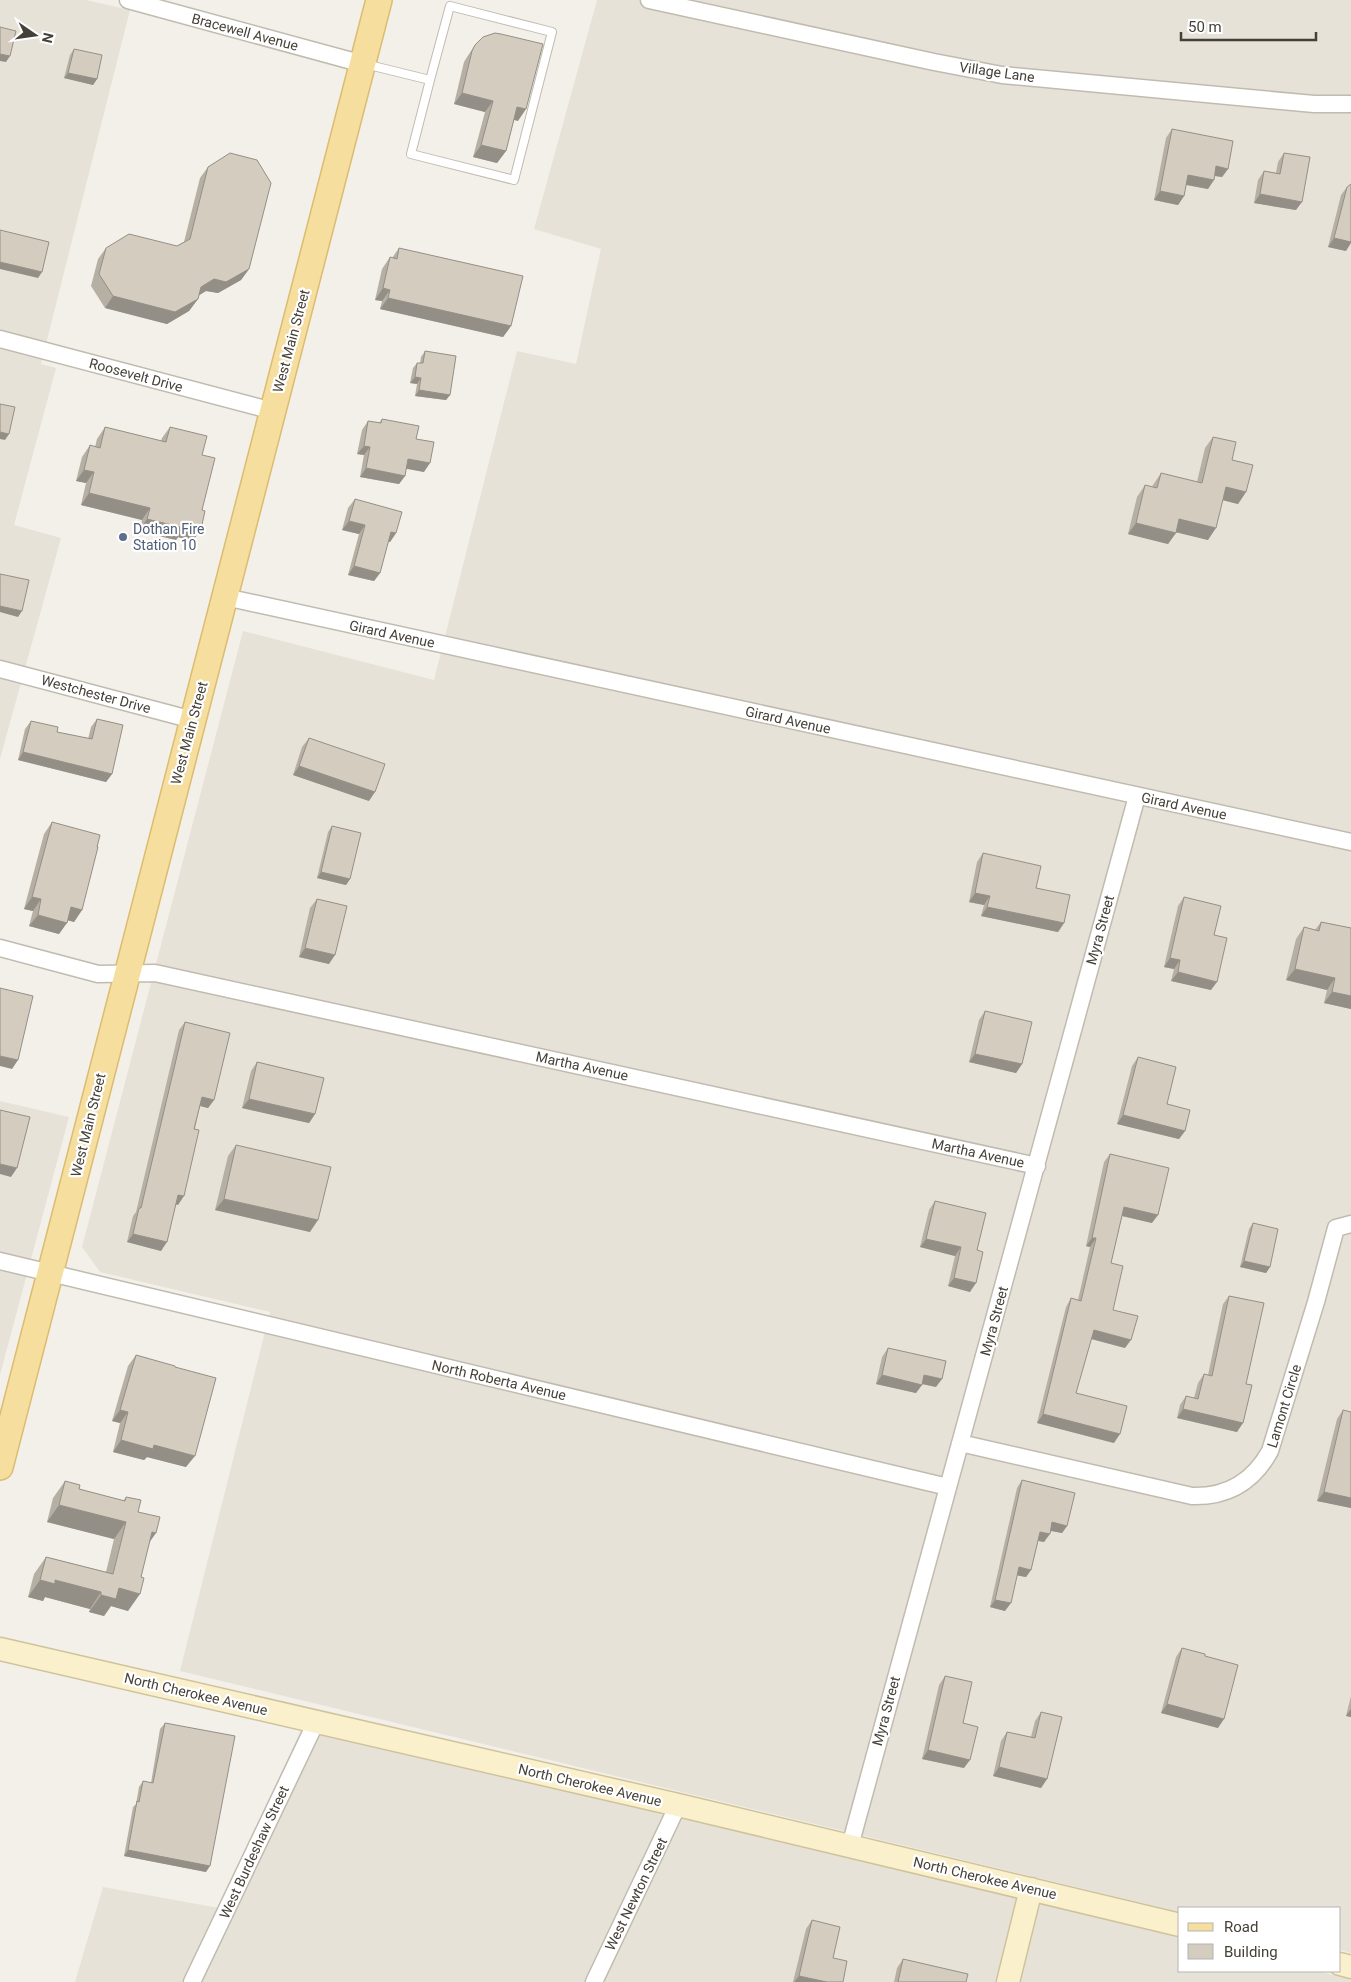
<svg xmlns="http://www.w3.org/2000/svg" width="1351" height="1982" font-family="Roboto,sans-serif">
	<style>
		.residential { fill: #e7e2d8 }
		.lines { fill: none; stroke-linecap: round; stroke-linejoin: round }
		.lane-casing { stroke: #c1bbaf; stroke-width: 10 }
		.street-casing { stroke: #c1bbaf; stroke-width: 19 }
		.secondary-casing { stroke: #cfc39c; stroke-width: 25 }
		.primary-casing { stroke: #dbbc70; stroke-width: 28 }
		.lane { stroke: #fff; stroke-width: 8 }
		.street { stroke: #fff; stroke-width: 16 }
		.secondary { stroke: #faf0cc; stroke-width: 22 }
		.primary { stroke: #f6de9f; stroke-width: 25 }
		.wall { fill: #b6afa4 }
		.shaded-wall { fill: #948f86 }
		.building { fill: #d4ccbf; stroke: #948f86 }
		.service-dot { fill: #5c6f8a; stroke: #fff; stroke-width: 2 }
		.labels { text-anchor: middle; stroke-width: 4.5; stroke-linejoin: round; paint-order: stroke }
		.street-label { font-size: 14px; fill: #464138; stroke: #fff }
		.service-label { font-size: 14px; fill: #4e5e75; stroke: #fff; text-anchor: start }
	</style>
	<rect width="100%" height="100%" fill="#f3f0e9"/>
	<!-- residential -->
	<path class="residential" d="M0,0H86L130,10L41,364L56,368L14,525L61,538L0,759Z
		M597,0H1351V1953L1340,1950V1908H1180V1912L180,1671L270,1312L100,1272L82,1247L243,631L434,680L517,351L576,364L601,249L534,229Z
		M0,1101L69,1117L0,1375Z
		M301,1730L648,1810L1180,1937V1971H1318L1351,1979V1982H75L103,1887L219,1908Z"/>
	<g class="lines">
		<defs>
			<path id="lane" d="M365,64L430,80L411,154L514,180L552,32L450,6L430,80"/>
			<path id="street" d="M128,0L363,64
				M649,0L934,62L1002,75L1314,104H1351
				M0,339L273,411
				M225,597L1351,842
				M0,669L193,720
				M0,948L98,974L155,973L1037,1166
				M0,1261L948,1487
				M960,1443L1192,1496C1227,1497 1253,1482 1270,1451L1316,1302L1336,1228L1351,1224
				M850,1846L1137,796
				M192,1982L316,1722
				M594,1982L678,1805"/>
			<path id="secondary" d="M0,1649L678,1805L1180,1925
				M1340,1964L1351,1967
				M1008,1982L1031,1889"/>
			<path id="primary" d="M0,1467L379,0"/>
		</defs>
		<!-- lane casing -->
		<use href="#lane" class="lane-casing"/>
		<!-- street casing -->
		<use href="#street" class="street-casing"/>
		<!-- secondary casing -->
		<use href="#secondary" class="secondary-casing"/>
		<!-- primary casing -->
		<use href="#primary" class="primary-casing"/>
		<!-- lane -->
		<use href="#lane" class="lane"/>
		<!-- street -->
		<use href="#street" class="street"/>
		<!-- secondary -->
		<use href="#secondary" class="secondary"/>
		<!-- primary -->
		<use href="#primary" class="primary"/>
	</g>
	<!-- wall -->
	<path class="wall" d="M475,45L518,121L514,120L506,151L497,163L473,157L485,112L454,104L464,62L467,57Z
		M74,49L97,79L93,85L64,78L70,55Z
		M1172,129L1228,169L1222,177L1214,176L1208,189L1186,185L1184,196L1178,205L1154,200L1166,138Z
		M1284,153L1296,210L1254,203L1258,180L1264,171L1276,173L1278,162Z
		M208,167L249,269L241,280L218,293L206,291L199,295L198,299L189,311L167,324L105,308L91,286L98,259L106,248L177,246L184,242L200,178Z
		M1347,187L1346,251L1328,247L1341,195Z
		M399,248L511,326L503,337L380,309L382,301L375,300L382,269L390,257L392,258Z
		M425,351L450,395L446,400L415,396L417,384L410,383L413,368L417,363H420L421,357Z
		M382,419L416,439L424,472L406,468L405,476L399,484L360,477L364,455L357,454L362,430L368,421L379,423Z
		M105,427L161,441L162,438L170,427L202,455L193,541L178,537L176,540L139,531L142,520L81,505L86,483L76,481L82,457L90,445L95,447L97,439Z
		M1213,437L1232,460L1246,492L1238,504L1223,500L1208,540L1176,532L1168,544L1128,534L1137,497L1145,485L1152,487L1153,485L1161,473L1197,482L1205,448Z
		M355,499L396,533L390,542H388L380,573L374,581L348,575L359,534L342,530L348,508Z
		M97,719L112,774L106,782L18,760L25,729L31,721L57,732L88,739L91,727Z
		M309,738L369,801L293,775L302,747Z
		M52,822L82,910L74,922L68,920L59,934L29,926L33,911L24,909L44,834Z
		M332,826L350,879L346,885L317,878L328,832Z
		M983,853L1036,888L1064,923L1058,932L981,916L984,905L969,902L977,862Z
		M1184,897L1211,990L1171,981L1174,969L1164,967L1178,906Z
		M317,899L329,964L299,957L310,908Z
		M1321,922L1351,928V1009L1324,1003L1327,990L1286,980L1296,939L1304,927L1315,930Z
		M985,1011L1022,1064L1016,1073L969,1062L979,1020Z
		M185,1022L214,1100L208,1108L200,1106L178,1205L176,1204L161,1251L127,1242L133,1216L136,1212L179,1030Z
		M1138,1057L1185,1131L1179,1139L1117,1124L1132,1066Z
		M257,1062L315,1114L309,1123L242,1108L251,1071Z
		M236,1145L310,1232L215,1210L228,1156Z
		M1110,1154L1152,1223L1122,1216L1111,1263L1113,1310L1125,1348L1091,1339L1076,1393L1114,1443L1037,1423L1066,1307L1071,1298L1078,1300L1090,1247L1086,1246L1104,1162Z
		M935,1201L977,1250L970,1292L948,1286L955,1256L920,1247L929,1210Z
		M1253,1223L1270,1267L1266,1273L1240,1267L1249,1229Z
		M1229,1296L1246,1384L1237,1432L1177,1418L1180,1405L1186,1396L1194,1398L1198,1383L1204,1374L1208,1375L1223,1304Z
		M888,1348L936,1387L922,1384L916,1393L876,1384L882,1357Z
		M136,1355L175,1367L186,1467L147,1457L144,1460L113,1452L120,1423L112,1421L128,1366Z
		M1343,1410L1351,1508L1317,1501L1337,1419Z
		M1022,1480L1067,1526L1062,1533L1050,1531L1044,1542L1038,1541L1031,1570L1026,1577L1017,1575L1005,1611L990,1607L1017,1488Z
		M65,1481L79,1489L123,1501L126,1497L138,1512L150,1542L128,1611L111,1606L104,1616L89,1612L90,1609L45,1597L43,1601L28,1597L34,1574L46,1557L106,1572L114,1539L47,1522L53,1498Z
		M1182,1648L1205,1656L1218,1728L1161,1713L1176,1657Z
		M945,1676L963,1723L964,1768L922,1759L939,1685Z
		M1351,1696V1717L1346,1716Z
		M1041,1712L1047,1779L1041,1788L993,1776L1001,1741L1007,1732L1031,1737L1035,1721Z
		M165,1723L206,1872L124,1856L133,1807L136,1804L139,1787L143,1781L151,1783L160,1729Z
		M812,1920L833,1958L843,1982H793L806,1929Z
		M903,1959L966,1982H894L897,1968Z"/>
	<!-- shaded-wall -->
	<path class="shaded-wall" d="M0,54L10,56L6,62L0,61Z
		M68,73L97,79L93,85L64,78Z
		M462,93L493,101L485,112L454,104Z
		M517,107L526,109L518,121L509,118Z
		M481,145L506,151L497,163L473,157Z
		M1216,166L1228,169L1222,177L1210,175Z
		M1188,175L1214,180L1208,189L1182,184Z
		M1160,191L1184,196L1178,205L1154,200Z
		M1260,194L1302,202L1296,210L1254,203Z
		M1334,238L1351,242V243L1346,251L1328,247Z
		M0,262L42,272L38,278L0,269Z
		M249,269L241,280L218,293L206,291L193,299L201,287L214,279Z
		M383,288L390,290L382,301L375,300Z
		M113,296L198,299L189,311L167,324L105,308Z
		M388,298L511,326L503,337L380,309Z
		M415,377L421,378L417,384L410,383Z
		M419,390L450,395L446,400L415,396Z
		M0,432L9,434L5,440L0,439Z
		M364,446L370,447L364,455L357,454Z
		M408,459L430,463L424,472L402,468Z
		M366,468L405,476L399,484L360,477Z
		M84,470L94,472L86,483L76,481Z
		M1226,487L1246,492L1238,504L1218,499Z
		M89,493L150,508L142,520L81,505Z
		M147,519L185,525L201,529L193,541L178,537L176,540L139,531Z
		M1179,519L1216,528L1208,540L1171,531Z
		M349,521L365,525L359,534L342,530Z
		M1136,523L1176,533L1168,544L1128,534Z
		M391,532L396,533L390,542L384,541Z
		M354,566L380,573L374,581L348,575Z
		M0,606L22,611L18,617L0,612Z
		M23,752L112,774L106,782L18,760Z
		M299,766L375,792L369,801L293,775Z
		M321,872L350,879L346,885L317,878Z
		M975,893L990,896L984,905L969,902Z
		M32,897L41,899L33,911L24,909Z
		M71,907L82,910L74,922L63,919Z
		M987,907L1064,923L1058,932L981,916Z
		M38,915L67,923L59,934L29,926Z
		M305,948L335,955L329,964L299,957Z
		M1170,958L1180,960L1174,969L1164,967Z
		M1295,969L1335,978L1327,990L1286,980Z
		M1178,972L1217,982L1211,990L1171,981Z
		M1332,992L1351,996V1009L1324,1003Z
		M975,1054L1022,1064L1016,1073L969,1062Z
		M0,1056L18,1060L12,1069L0,1066Z
		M202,1097L214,1100L208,1108L196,1105Z
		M249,1099L315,1114L309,1123L242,1108Z
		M1123,1115L1185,1131L1179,1139L1117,1124Z
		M0,1164L17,1168L11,1177L0,1174Z
		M178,1195L184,1196L178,1205L172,1203Z
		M224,1199L318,1220L310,1232L215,1210Z
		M1124,1207L1158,1215L1152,1223L1118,1215Z
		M133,1234L167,1242L161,1251L127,1242Z
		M1092,1238H1096L1090,1247L1086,1246Z
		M926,1239L961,1247L955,1256L920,1247Z
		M1244,1261L1270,1267L1266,1273L1240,1267Z
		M954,1278L976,1283L970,1292L948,1286Z
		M1094,1330L1131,1340L1125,1348L1088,1338Z
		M882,1375L922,1385L916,1393L876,1384Z
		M924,1375L942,1379L936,1387L918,1383Z
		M1183,1409L1243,1423L1237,1432L1177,1418Z
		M120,1410L128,1412L120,1423L112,1421Z
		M1043,1414L1120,1434L1114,1443L1037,1423Z
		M121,1440L154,1445L195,1456L186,1467L147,1457L144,1460L113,1452Z
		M1324,1492L1351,1498V1508L1317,1501Z
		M59,1505L126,1522L114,1539L47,1522Z
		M1052,1522L1067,1526L1062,1533L1047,1530Z
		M152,1532L156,1533L144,1550Z
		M1040,1532L1050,1534L1044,1542L1034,1540Z
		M1019,1567L1031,1570L1026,1577L1014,1575Z
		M40,1580H55L101,1592L90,1609L45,1597L43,1601L28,1597Z
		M119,1588L140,1594L128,1611L111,1606L104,1616L89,1612L101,1595Z
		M995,1600L1011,1603L1005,1611L990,1607Z
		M1167,1704L1224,1719L1218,1728L1161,1713Z
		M1351,1709V1717L1346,1716Z
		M928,1750L970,1760L964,1768L922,1759Z
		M999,1767L1047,1779L1041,1788L993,1776Z
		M128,1850L210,1866L206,1872L124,1856Z
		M799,1976L827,1982H794Z"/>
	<!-- building -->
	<path class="building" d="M0,27L16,31L10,56L0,54Z
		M495,33L501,34L543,44L526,109L517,107L506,151L481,145L493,101L462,93L472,51L475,45L483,37Z
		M74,49L102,55L97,79L68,73Z
		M1172,129L1233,141L1228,169L1216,166L1214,180L1188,175L1184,196L1160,191Z
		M230,153L257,160L271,183L249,269L226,282L214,279L201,287L198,299L175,312L113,296L99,274L106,248L129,234L177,246L190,239L208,167Z
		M1284,153L1310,157L1302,202L1260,194L1264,171L1280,174Z
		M1351,184V242L1334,238L1347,187Z
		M0,230L49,242L42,272L0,262Z
		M399,248L523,276L511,326L388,298L390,290L383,288L390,257L397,259Z
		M425,351L456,356L450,395L419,390L421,378L415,377L417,363H423Z
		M0,404L15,407L9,434L0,432Z
		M382,419L419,426L416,439L434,442L430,463L408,459L405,476L366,468L370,447L364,446L368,421L381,423Z
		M105,427L166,442L170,427L207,436L202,455L215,458L202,510L205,511L201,529L185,525L184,528L147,519L150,508L89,493L94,472L84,470L90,445L100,448Z
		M1213,437L1236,442L1232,460L1253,465L1246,492L1226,487L1216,528L1179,519L1176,533L1136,523L1145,485L1157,488L1161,473L1202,483Z
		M355,499L402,512L396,533L391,532L380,573L354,566L365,525L349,521Z
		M0,574L29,580L22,611L0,606Z
		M97,719L123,725L112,774L23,752L31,721L58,727L57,732L92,739Z
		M309,738L385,764L375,792L299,766Z
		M52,822L100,835L97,847H98L82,910L71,907L67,923L38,915L41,899L32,897Z
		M332,826L361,833L350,879L321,872Z
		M983,853L1041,866L1036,888L1070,895L1064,923L987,907L990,896L975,893Z
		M1184,897L1221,906L1214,935L1227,938L1217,982L1178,972L1180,960L1170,958Z
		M317,899L347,906L335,955L305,948Z
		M1321,922L1351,928V996L1332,992L1335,978L1295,969L1304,927L1319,931Z
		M0,988L33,996L18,1060L0,1056Z
		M985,1011L1032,1022L1022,1064L975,1054Z
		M185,1022L230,1033L214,1100L202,1097L194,1129L199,1130L184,1196L178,1195L167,1242L133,1234L139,1208H141Z
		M1138,1057L1176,1067L1167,1104L1190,1110L1185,1131L1123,1115Z
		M257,1062L324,1078L315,1114L249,1099Z
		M0,1110L30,1117L17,1168L0,1164Z
		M236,1145L331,1167L318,1220L224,1199Z
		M1110,1154L1169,1168L1158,1215L1124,1207L1111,1263L1123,1266L1113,1310L1138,1316L1131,1340L1094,1330L1076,1393L1127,1406L1120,1434L1043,1414L1071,1298L1081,1301L1096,1238H1092Z
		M935,1201L986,1213L977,1250L983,1252L976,1283L954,1278L961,1247L926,1239Z
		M1253,1223L1278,1229L1270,1267L1244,1261Z
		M1229,1296L1264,1303L1246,1384L1252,1385L1243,1423L1183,1409L1186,1396L1198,1399L1204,1374L1212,1376Z
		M888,1348L946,1361L942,1379L924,1375L922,1385L882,1375Z
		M136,1355L175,1366V1367L216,1378L195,1456L154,1445L153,1449L121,1440L128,1412L120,1410Z
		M1343,1410L1351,1412V1498L1324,1492Z
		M1022,1480L1075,1493L1067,1526L1052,1522L1050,1534L1040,1532L1031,1570L1019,1567L1011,1603L995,1600Z
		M65,1481L80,1485L79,1489L125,1501L126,1497L141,1500L138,1512L160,1517L156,1533L152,1532L141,1577L144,1578L140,1594L119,1588L116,1599L101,1595V1592L55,1580V1584L40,1580L46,1557L113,1574L126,1522L59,1505Z
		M1182,1648L1205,1654V1656L1238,1665L1224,1719L1167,1704Z
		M945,1676L972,1682L963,1723L978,1727L970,1760L928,1750Z
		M1041,1712L1062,1717L1047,1779L999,1767L1007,1732L1035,1738Z
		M165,1723L235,1736L210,1866L128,1850L137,1801L139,1802L143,1781L153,1783Z
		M812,1920L840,1927L833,1958L847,1961L843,1982H827L799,1976Z
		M903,1959L968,1974L966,1982H898Z"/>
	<!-- markers -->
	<circle class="service-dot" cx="123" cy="537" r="5"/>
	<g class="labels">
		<!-- street labels -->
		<g class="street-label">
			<text transform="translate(245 32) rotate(15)" y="5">Bracewell Avenue</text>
			<text transform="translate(997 72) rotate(8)" y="5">Village Lane</text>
			<text transform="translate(291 341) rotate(-75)" y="5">West Main Street</text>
			<text transform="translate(136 375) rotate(15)" y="5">Roosevelt Drive</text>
			<text transform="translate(392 634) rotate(12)" y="5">Girard Avenue</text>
			<text transform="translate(96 694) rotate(15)" y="5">Westchester Drive</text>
			<text transform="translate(788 720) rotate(12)" y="5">Girard Avenue</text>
			<text transform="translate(189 733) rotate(-75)" y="5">West Main Street</text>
			<text transform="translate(1184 806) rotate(12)" y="5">Girard Avenue</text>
			<text transform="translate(1100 930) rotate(-75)" y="5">Myra Street</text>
			<text transform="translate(582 1066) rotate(12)" y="5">Martha Avenue</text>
			<text transform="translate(88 1125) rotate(-76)" y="5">West Main Street</text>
			<text transform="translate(978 1153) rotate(12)" y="5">Martha Avenue</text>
			<text transform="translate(994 1321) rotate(-75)" y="5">Myra Street</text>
			<text transform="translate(499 1380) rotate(13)" y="5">North Roberta Avenue</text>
			<text transform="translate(1284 1406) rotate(-73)" y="5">Lamont Circle</text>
			<text transform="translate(196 1694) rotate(13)" y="5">North Cherokee Avenue</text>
			<text transform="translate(886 1711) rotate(-75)" y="5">Myra Street</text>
			<text transform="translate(590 1785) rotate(13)" y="5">North Cherokee Avenue</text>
			<text transform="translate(254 1852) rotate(-65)" y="5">West Burdeshaw Street</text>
			<text transform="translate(985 1878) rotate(13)" y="5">North Cherokee Avenue</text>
			<text transform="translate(636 1894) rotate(-64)" y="5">West Newton Street</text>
		</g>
		<!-- service labels -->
		<g class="service-label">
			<text x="133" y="534">Dothan Fire<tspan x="133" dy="16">Station 10</tspan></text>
		</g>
	</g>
	<!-- legend -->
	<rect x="1178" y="1907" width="162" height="65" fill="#ffffff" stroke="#b5b3af"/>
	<rect x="1188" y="1923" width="25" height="8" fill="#f6de9f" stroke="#b5b3af"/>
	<text x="1224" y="1932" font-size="15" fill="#464138">Road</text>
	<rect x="1188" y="1944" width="25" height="15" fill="#d4ccbf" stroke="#b5b3af"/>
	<text x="1224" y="1957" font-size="15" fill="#464138">Building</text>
	<!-- north arrow -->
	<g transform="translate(35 35) rotate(103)" stroke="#ffffff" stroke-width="4" paint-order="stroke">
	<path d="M0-4L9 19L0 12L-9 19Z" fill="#464138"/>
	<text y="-8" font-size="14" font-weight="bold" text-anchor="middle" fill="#464138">N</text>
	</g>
	<!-- scale -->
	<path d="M1181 32v8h135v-8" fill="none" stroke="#464138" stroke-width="2.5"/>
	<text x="1188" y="32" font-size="15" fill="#464138" stroke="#ffffff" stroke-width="4" paint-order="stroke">50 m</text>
</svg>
